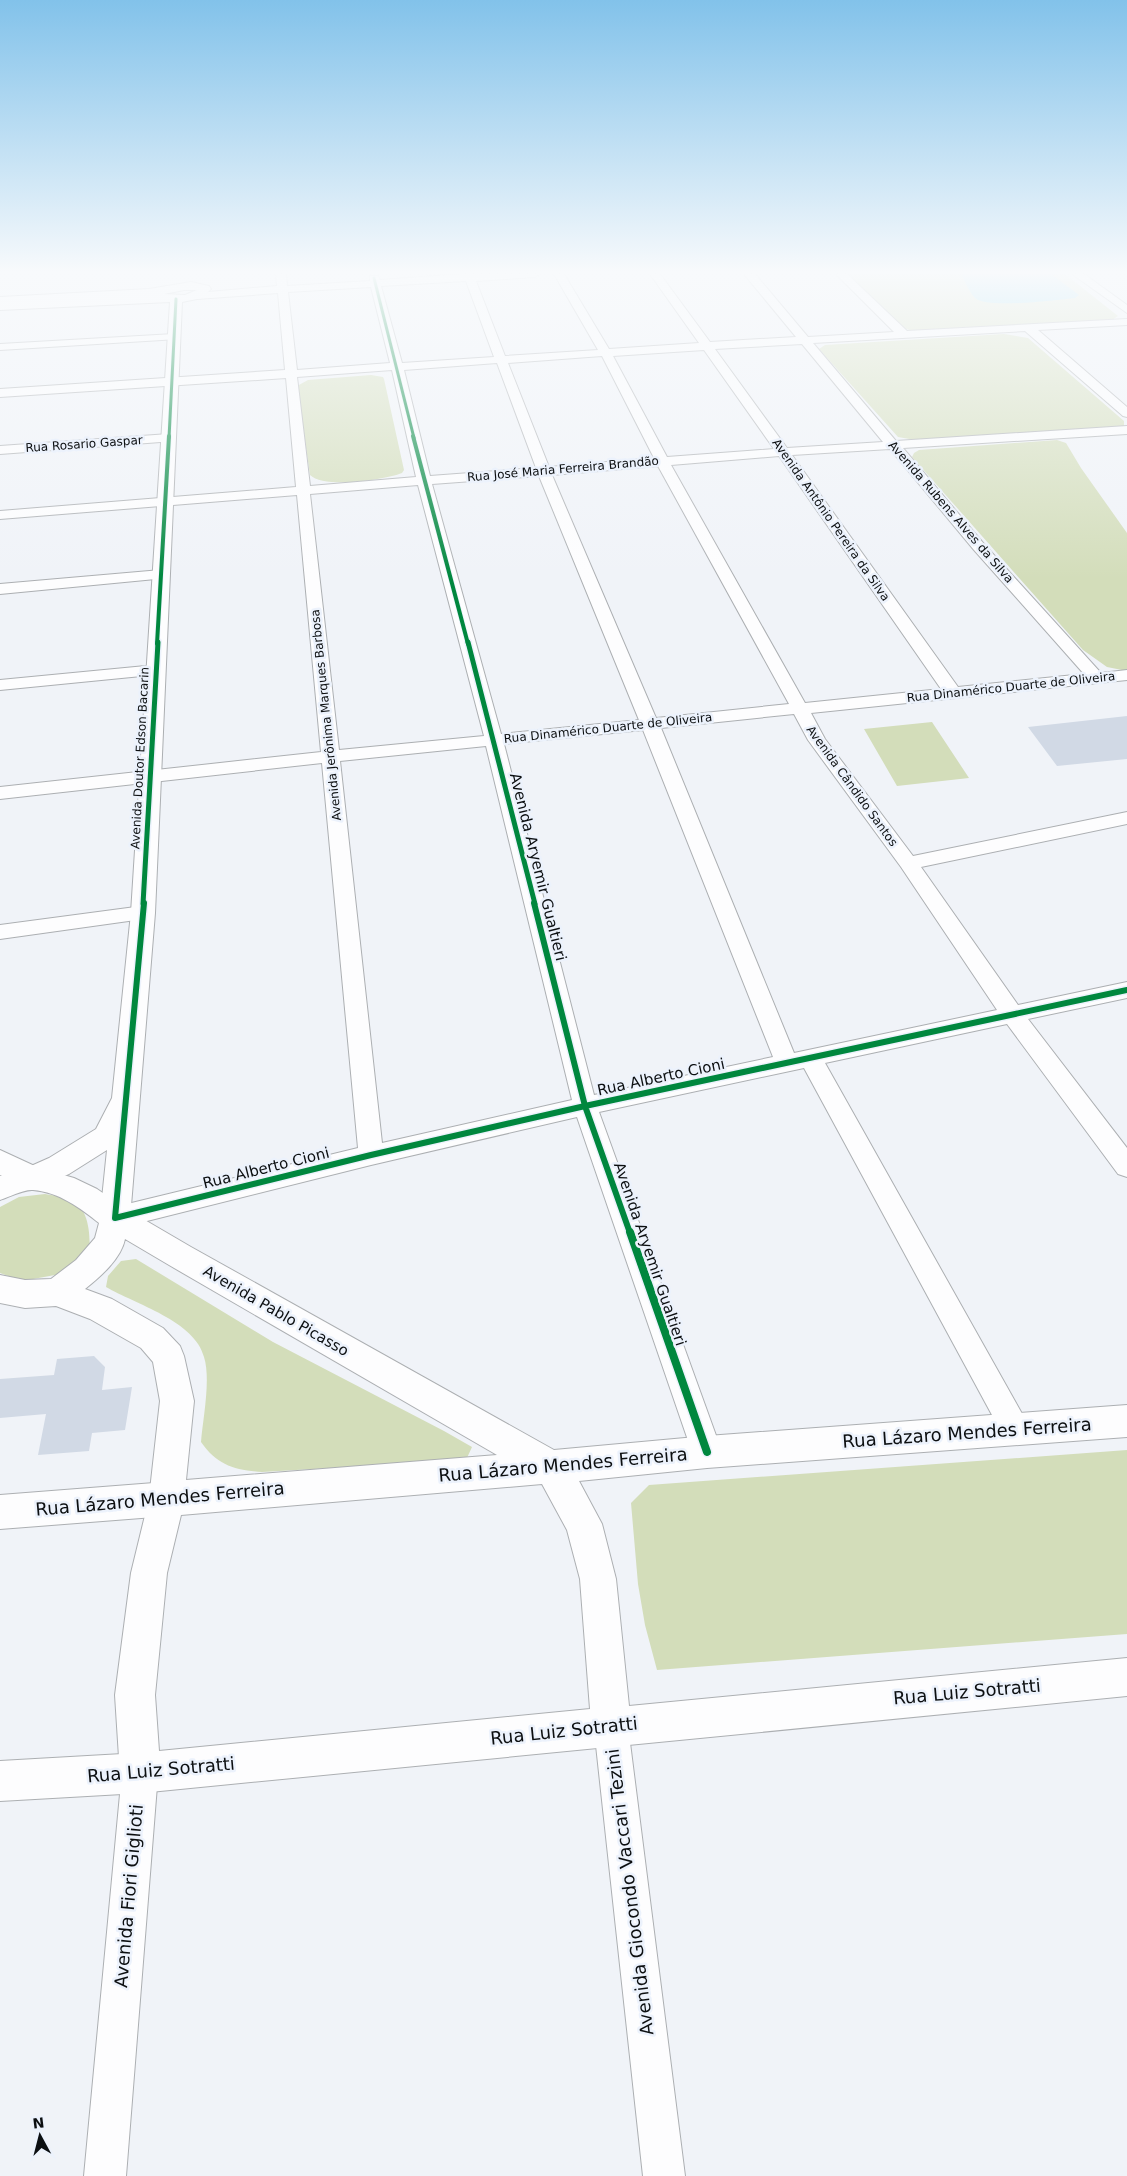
<svg xmlns="http://www.w3.org/2000/svg" width="1127" height="2176" font-family="'DejaVu Sans',sans-serif">
	<style>
		.green { fill: #d3ddba }
		.water { fill: #8ad8ee }
		.building { fill: #d1d9e5 }
		.lines { fill: none; stroke-linecap: round; stroke-linejoin: round }
		.street-casing { stroke: #acafb2; stroke-width: 2 }
		.secondary-casing { stroke: #acafb2; stroke-width: 2 }
		.primary-casing { stroke: #acafb2; stroke-width: 2 }
		.street { fill: #fdfdfe; fill-rule: evenodd }
		.secondary { fill: #fdfdfe; fill-rule: evenodd }
		.primary { fill: #fdfdfe; fill-rule: evenodd }
		.cycleway-far4-casing { stroke: #ecf2fc; stroke-width: 4.5 }
		.cycleway-far3-casing { stroke: #ecf2fc; stroke-width: 5.5 }
		.cycleway-far2-casing { stroke: #ecf2fc; stroke-width: 8 }
		.cycleway-far1-casing { stroke: #ecf2fc; stroke-width: 9 }
		.cycleway-casing { stroke: #ecf2fc; stroke-width: 11 }
		.cycleway-far4 { stroke: #00873e; stroke-width: 3 }
		.cycleway-far3 { stroke: #00873e; stroke-width: 4 }
		.cycleway-far2 { stroke: #00873e; stroke-width: 5 }
		.cycleway-far1 { stroke: #00873e; stroke-width: 6 }
		.cycleway { stroke: #00873e; stroke-width: 8 }
		.labels { text-anchor: middle; stroke-width: 5; stroke-linejoin: round; paint-order: stroke }
		.far-street-label { font-size: 12px; fill: #0c0f11; stroke: #ecf2fc }
		.street-label { font-size: 15px; fill: #0c0f11; stroke: #ecf2fc }
		.near-street-label { font-size: 18px; fill: #0c0f11; stroke: #ecf2fc }
	</style>
	<rect width="100%" height="100%" fill="#f0f3f8"/>
	<!-- green -->
	<path class="green" d="M845,274H1065L1118,316L1112,320L916,332L903,328Z
		M1004,334L1028,338L1124,421V426L915,440L898,437L819,349L825,345Z
		M371,375L383,377L384,379L404,470L402,473C384,480 324,489 310,475L297,386L308,380Z
		M1057,440L1066,443L1081,468L1127,533V671L1107,667L1083,650L912,457L914,453L919,450Z
		M932,722L969,778L897,786L864,729Z
		M45,1194C52,1196 61,1195 68,1198C89,1205 91,1235 89,1254L66,1273L22,1281L0,1273V1207L19,1197Z
		M136,1259L273,1342L444,1431L472,1447L466,1460L262,1472C234,1470 217,1465 201,1442C203,1418 211,1379 204,1357C195,1321 135,1304 106,1287L108,1276L121,1261Z
		M1127,1450V1634L657,1670L645,1625L638,1584L631,1503L649,1485Z"/>
	<!-- water -->
	<path class="water" d="M961,274H1051L1079,295L1075,298C1057,300 987,309 975,298C969,292 965,281 961,274Z"/>
	<!-- building -->
	<path class="building" d="M1127,716V759L1057,766L1028,727Z
		M94,1356L105,1367L102,1390L132,1387L125,1430L92,1433L89,1451L38,1455L46,1414L0,1418V1379L54,1375L57,1359Z"/>
	<g class="lines">
		<defs>
			<path id="street" d="M276,274H286L287,286L370,281V276H378L380,280L463,274H540L535,277L476,281L505,356L598,350L554,274H564L609,349L699,343L650,274H660L710,342L796,337L744,274H755L808,337L894,332L836,274H847L907,331L1127,319V325L1038,330L1127,407V417L1123,416L1025,331L813,343L896,441L1127,426V434L903,448L984,544L1101,673L1127,670V680L811,713L825,739L913,856L1127,812V824L921,867L1018,1005L1127,982V998L1028,1019L1127,1148V1177L1118,1174L1007,1024L825,1063L1025,1419L1030,1429L1025,1439L1015,1443L1005,1439L804,1068L599,1112L722,1452L718,1462L707,1466L696,1462L692,1452L577,1117L371,1165L115,1229L106,1226L102,1218L106,1210L115,1207L358,1148L322,763L0,799V787L321,752L297,495L0,519V511L296,487L286,378L0,397V389L285,370L278,293L197,299L192,296L197,293L277,286ZM466,281L494,357L402,363L381,286ZM371,287L390,363L297,370L288,292ZM802,344L883,442L787,448L715,349ZM704,350L774,449L667,457L613,356ZM602,356L654,458L549,467L508,363ZM497,363L536,468L430,476L404,370ZM392,370L416,477L310,486L297,377ZM890,449L974,550L1084,674L958,687L792,455ZM779,456L941,689L805,703L671,465ZM658,466L789,704L656,718L552,475ZM539,476L639,720L501,734L432,484ZM418,485L484,736L339,750L310,494ZM794,714L808,740L901,867L997,1010L794,1053L661,728ZM643,730L773,1057L594,1095L504,744ZM486,746L572,1100L382,1143L340,761Z
				M1072,274H1084L1127,305V313Z
				M174,334L180,337L178,339L0,350V344Z
				M169,434L175,438L174,441L0,454V446Z
				M161,570L166,572L169,575L166,578L0,594V584Z
				M156,665L162,666L164,670L162,674L0,690V680Z
				M143,906L150,908L153,913L150,918L0,939V925Z
				M611,1710L623,1715L628,1727L685,2176H643L594,1727L599,1715Z
				M140,1755L152,1761L158,1773L126,2176H84L122,1773L128,1761Z"/>
			<path id="secondary" d="M191,282L209,286L211,289L202,298L182,302L155,913L130,1218L126,1227L115,1230L104,1227L100,1218L107,1150L69,1174L32,1190L22,1186L17,1178L22,1170L49,1158L96,1129L112,1098L131,913L170,302L0,310V297L149,289ZM184,290H197L185,295L164,294Z
				M167,1482L180,1487L185,1499L180,1511L167,1516L0,1529V1495Z
				M140,1753L154,1759L160,1773L154,1787L140,1793L0,1801V1761Z"/>
			<path id="primary" d="M0,1150L39,1168L74,1178L97,1189L126,1209L191,1247L554,1450L707,1436L1127,1405V1437L707,1468L579,1481L602,1524L616,1579L629,1706L1127,1658V1696L140,1793L126,1787L120,1773L115,1695L131,1573L149,1499L160,1401L153,1362L141,1348L90,1319L56,1306L25,1308L0,1303V1275L25,1280L51,1279L76,1260L95,1238L99,1223C80,1208 59,1192 33,1190C24,1189 9,1197 0,1200V1176H2L0,1175ZM125,1239L169,1265L497,1455L186,1480L194,1401L184,1356L180,1346L163,1328L112,1299L85,1289C100,1277 121,1259 125,1239ZM542,1484L567,1530L580,1579L590,1709L159,1751L155,1695L167,1573L181,1515Z"/>
		</defs>
		<!-- street casing -->
		<use href="#street" class="street-casing"/>
		<!-- secondary casing -->
		<use href="#secondary" class="secondary-casing"/>
		<!-- primary casing -->
		<use href="#primary" class="primary-casing"/>
		<!-- street -->
		<use href="#street" class="street"/>
		<!-- secondary -->
		<use href="#secondary" class="secondary"/>
		<!-- primary -->
		<use href="#primary" class="primary"/>
		<defs>
			<path id="cycleway-far4" d="M374,278L414,438
				M169,438L176,299"/>
			<path id="cycleway-far3" d="M413,436L468,644
				M157,644L169,436"/>
			<path id="cycleway-far2" d="M468,642L535,904
				M143,904L158,642"/>
			<path id="cycleway-far1" d="M144,903L115,1218L371,1155L585,1106L1127,990
				M534,903L585,1106L630,1233"/>
			<path id="cycleway" d="M630,1232L707,1452"/>
		</defs>
		<!-- cycleway-far4 casing -->
		<use href="#cycleway-far4" class="cycleway-far4-casing"/>
		<!-- cycleway-far3 casing -->
		<use href="#cycleway-far3" class="cycleway-far3-casing"/>
		<!-- cycleway-far2 casing -->
		<use href="#cycleway-far2" class="cycleway-far2-casing"/>
		<!-- cycleway-far1 casing -->
		<use href="#cycleway-far1" class="cycleway-far1-casing"/>
		<!-- cycleway casing -->
		<use href="#cycleway" class="cycleway-casing"/>
		<!-- cycleway-far4 -->
		<use href="#cycleway-far4" class="cycleway-far4"/>
		<!-- cycleway-far3 -->
		<use href="#cycleway-far3" class="cycleway-far3"/>
		<!-- cycleway-far2 -->
		<use href="#cycleway-far2" class="cycleway-far2"/>
		<!-- cycleway-far1 -->
		<use href="#cycleway-far1" class="cycleway-far1"/>
		<!-- cycleway -->
		<use href="#cycleway" class="cycleway"/>
	</g>
	<!-- sky -->
	<linearGradient id="sky" x2="0" y2="1"><stop stop-color="#82c2ea"/><stop offset="0.47" stop-color="#f8fafc"/><stop offset="1" stop-color="#f8fafc" stop-opacity="0"/></linearGradient>
	<rect width="1127" height="579" fill="url(#sky)"/>
	<g class="labels">
		<!-- far-street labels -->
		<g class="far-street-label">
			<text transform="translate(84 444) rotate(-4)" y="4">Rua Rosario Gaspar</text>
			<text transform="translate(563 469) rotate(-5)" y="4">Rua José Maria Ferreira Brandão</text>
			<text transform="translate(951 512) rotate(49)" y="4">Avenida Rubens Alves da Silva</text>
			<text transform="translate(831 520) rotate(55)" y="4">Avenida Antônio Pereira da Silva</text>
			<text transform="translate(1011 687) rotate(-6)" y="4">Rua Dinamérico Duarte de Oliveira</text>
			<text transform="translate(326 715) rotate(-96)" y="4">Avenida Jerônima Marques Barbosa</text>
			<text transform="translate(608 728) rotate(-6)" y="4">Rua Dinamérico Duarte de Oliveira</text>
			<text transform="translate(140 758) rotate(-87)" y="4">Avenida Doutor Edson Bacarin</text>
			<text transform="translate(852 786) rotate(54)" y="4">Avenida Cândido Santos</text>
		</g>
		<!-- street labels -->
		<g class="street-label">
			<text transform="translate(538 867) rotate(76)" y="5">Avenida Aryemir Gualtieri</text>
			<text transform="translate(661 1077) rotate(-12)" y="5">Rua Alberto Cioni</text>
			<text transform="translate(266 1168) rotate(-14)" y="5">Rua Alberto Cioni</text>
			<text transform="translate(650 1254) rotate(71)" y="5">Avenida Aryemir Gualtieri</text>
			<text transform="translate(276 1311) rotate(30)" y="5">Avenida Pablo Picasso</text>
		</g>
		<!-- near-street labels -->
		<g class="near-street-label">
			<text transform="translate(967 1433) rotate(-4)" y="6">Rua Lázaro Mendes Ferreira</text>
			<text transform="translate(563 1465) rotate(-5)" y="6">Rua Lázaro Mendes Ferreira</text>
			<text transform="translate(160 1499) rotate(-5)" y="6">Rua Lázaro Mendes Ferreira</text>
			<text transform="translate(967 1692) rotate(-5)" y="6">Rua Luiz Sotratti</text>
			<text transform="translate(564 1731) rotate(-6)" y="6">Rua Luiz Sotratti</text>
			<text transform="translate(161 1770) rotate(-5)" y="6">Rua Luiz Sotratti</text>
			<text transform="translate(630 1892) rotate(-97)" y="6">Avenida Giocondo Vaccari Tezini</text>
			<text transform="translate(129 1896) rotate(-85)" y="6">Avenida Fiori Giglioti</text>
		</g>
	</g>
	<!-- north arrow -->
	<g transform="translate(40 2136) rotate(353)" stroke="#ecf2fc" stroke-width="4" paint-order="stroke">
	<path d="M0-4L9 19L0 12L-9 19Z" fill="#0c0f11"/>
	<text y="-8" font-size="14" font-weight="bold" text-anchor="middle" fill="#0c0f11">N</text>
	</g>
</svg>
